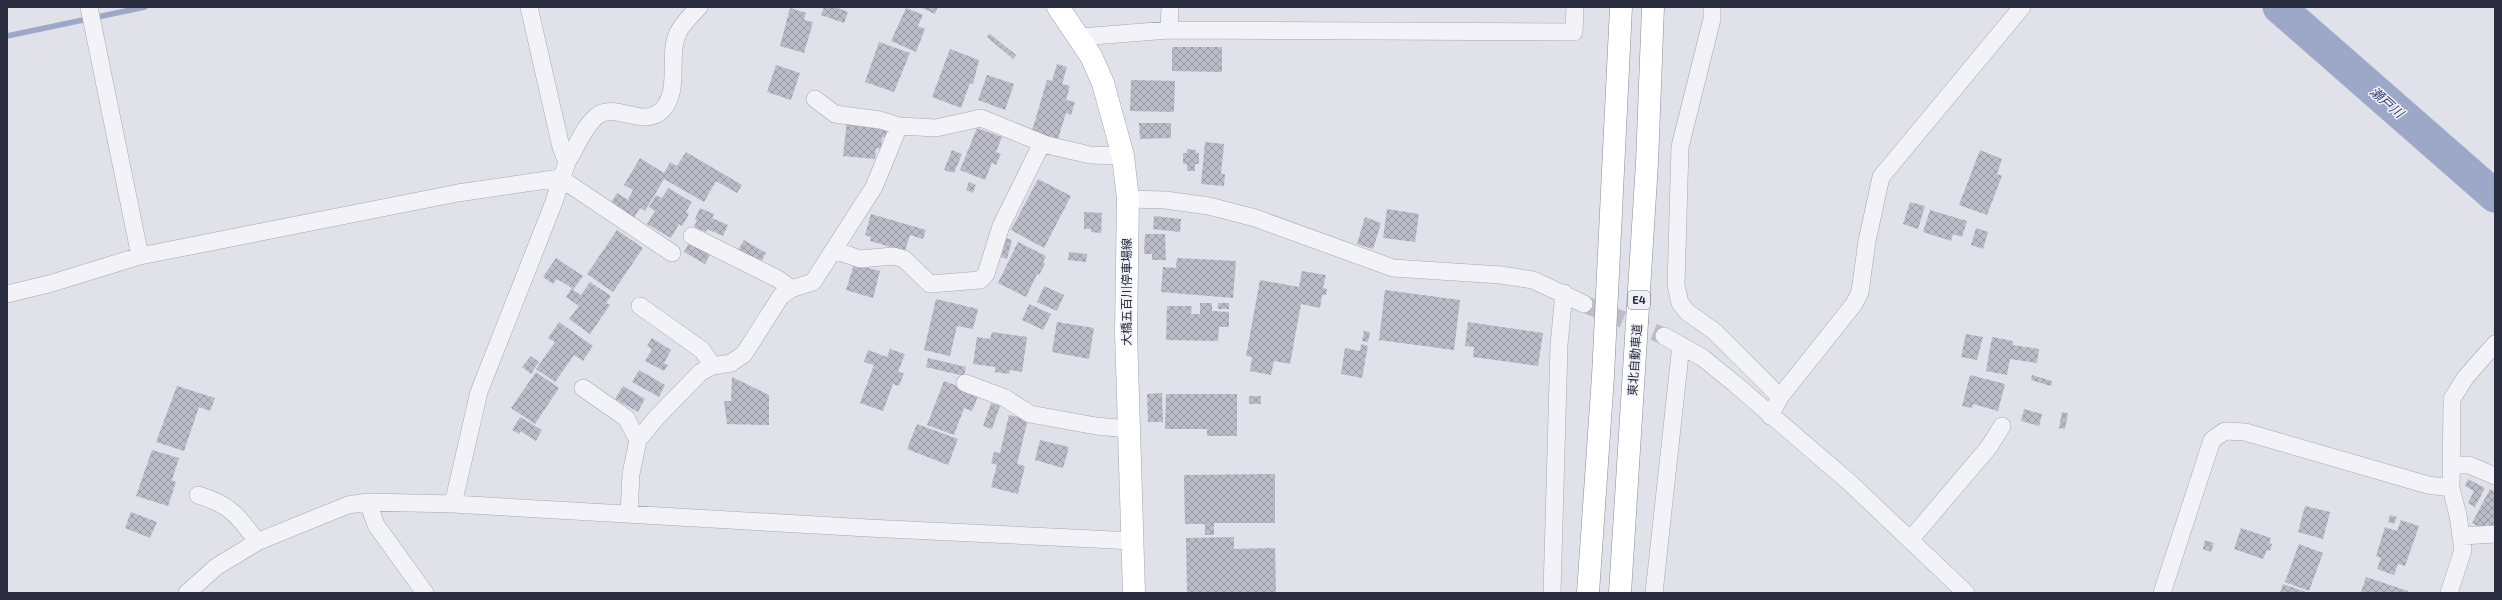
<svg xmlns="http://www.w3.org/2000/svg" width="2502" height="600" font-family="'Exo 2','Noto Sans JP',sans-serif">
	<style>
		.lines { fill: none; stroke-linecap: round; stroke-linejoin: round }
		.stream { stroke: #9da7c7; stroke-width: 5.5 }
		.river { stroke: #9da7c7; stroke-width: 33 }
		.building { fill: url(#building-cross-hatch) }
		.minor-tunnel { stroke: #bbbdc7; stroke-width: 17; stroke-dasharray: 17 8; stroke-linecap: butt }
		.minor-casing { stroke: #a5a7b3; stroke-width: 18 }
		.major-casing { stroke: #a0a3b4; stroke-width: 23 }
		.highway-casing { stroke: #888c9f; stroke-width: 23 }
		.minor { stroke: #f3f3f7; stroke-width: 17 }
		.major { stroke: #fff; stroke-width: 22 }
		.highway { stroke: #fff; stroke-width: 22 }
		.labels { text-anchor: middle; stroke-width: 3; stroke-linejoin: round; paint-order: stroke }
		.shield { fill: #f0f1f6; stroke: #656776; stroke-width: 1 }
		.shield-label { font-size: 11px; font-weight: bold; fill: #292c3f }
		.street-label { font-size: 12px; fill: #292c3f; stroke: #f0f1f6 }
		.water-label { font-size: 13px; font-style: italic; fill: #354172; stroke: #f0f1f6 }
	</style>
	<defs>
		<pattern id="building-cross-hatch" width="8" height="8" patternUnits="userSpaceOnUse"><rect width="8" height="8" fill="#bbbcc8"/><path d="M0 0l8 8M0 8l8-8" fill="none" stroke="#9899a4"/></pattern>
	</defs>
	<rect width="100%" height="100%" fill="#e0e1e9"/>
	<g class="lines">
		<!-- stream -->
		<path class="stream" d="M7,36L145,7"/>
		<!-- river -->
		<path class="river" d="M2279,7L2495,196"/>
	</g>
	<!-- building -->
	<path class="building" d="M824,7H835L848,12L844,23L821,15Z
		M920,7H938L935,14Z
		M790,8L806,13L804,20L813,22L804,53L780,46Z
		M906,8L923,15L918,26L925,29L916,52L891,41Z
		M990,34L1016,55L1013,59L987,37Z
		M879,42L910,53L894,92L865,82Z
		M1172,47H1222V72L1172,71Z
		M950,49L979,60L973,84L970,83L961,108L932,97Z
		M1057,64L1067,67L1062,84L1070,86L1066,100L1075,102L1071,115L1066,113L1058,139L1032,131L1047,80L1052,81Z
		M776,65L800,73L791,100L767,92Z
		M987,75L1014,84L1005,110L978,100Z
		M1131,80L1175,81L1174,112L1130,111Z
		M847,121L890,125L888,138L882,137L881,149L876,148L875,159L843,156Z
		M1139,123H1171V138L1140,139Z
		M977,128L1002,137L996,152L1001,154L996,165L992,163L985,180L960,170Z
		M1205,142L1224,144L1221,174H1225L1224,186L1201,184Z
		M1187,149L1196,150V153H1199V164H1195V171H1187V164H1183V153H1187Z
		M952,150L962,154L954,173L944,170Z
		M1980,150L2002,159L1997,174L2002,176L1987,215L1959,205Z
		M686,152L742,185L737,193L716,181L704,202L664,179L645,211L640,208L632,221L608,207L617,193L628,200L633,190L624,185L640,158L664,173L670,162L677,166Z
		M1038,179L1071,196L1044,248L1011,230Z
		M969,182L976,185L973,193L966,190Z
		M668,188L692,202L686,212L689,214L682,226L679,224L671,238L647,224L655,211L649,207L656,195L662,198Z
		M1910,202L1925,206L1918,229L1903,224Z
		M700,208L714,214L712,218L728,225L723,236L707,229L706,232L694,227L697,220L695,219Z
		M1387,209L1419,214L1415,242L1383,238Z
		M1930,210L1967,221L1962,237L1953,234L1951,241L1923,232Z
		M1084,212L1102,213L1101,233L1091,232V229H1084Z
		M871,214L926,230L923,239L910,235L905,251L870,241L871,237L865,235Z
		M1154,216L1181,219L1180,232L1153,229Z
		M1365,217L1381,223L1373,249L1357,244Z
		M1976,228L1988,232L1983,249L1971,245Z
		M617,230L643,248L613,292L587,274Z
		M1145,234H1165L1166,260H1152V254H1144Z
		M1006,238L1012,240L1007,259L1001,257Z
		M744,240L766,253L760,264L738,250Z
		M690,241L711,253L705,264L684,252Z
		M1018,242L1046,256L1043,262L1045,264L1039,275L1037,274L1026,297L998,283Z
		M1069,252L1087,254L1086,262L1068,260Z
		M556,258L583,276L573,290L581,295L590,282L611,296L606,303L610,305L590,334L569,319L579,306L566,297L572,288L557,279L553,284L543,277Z
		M1177,258L1236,261L1233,298L1161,292L1163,267L1176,268Z
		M854,264L880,271L873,298L846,290Z
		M1302,271L1326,275L1323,288L1327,289L1326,295H1322L1320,308L1301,304L1290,364L1274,361L1271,375L1250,371L1252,357L1246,356L1260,280L1299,287Z
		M1044,286L1064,295L1057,311L1037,302Z
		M1385,290L1460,300L1454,350L1379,340Z
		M936,299L978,309L973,329L957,326L950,356L924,350Z
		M1200,303H1212V311L1229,312V327H1219L1218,341L1166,340L1167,306H1192L1191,314H1200Z
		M1218,303H1229V309H1218Z
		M1029,304L1051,314L1043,330L1022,320Z
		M559,322L593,346L583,361L574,355L555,382L536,369L555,342L548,338Z
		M1057,322L1094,328L1089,359L1052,352Z
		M1468,322L1543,333L1538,366L1473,357L1474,347L1465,346Z
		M1364,331L1370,332L1368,342L1362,341Z
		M992,332L1027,337L1022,372L1010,370L1009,374L995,372V367L973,364L977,337L990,339Z
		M1966,334L1983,337L1977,360L1961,357Z
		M1992,337L2013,341V345L2039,349L2037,363L2010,359L2007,375L1986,371Z
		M652,338L671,350L664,363L668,365L664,371L645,361L652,349L647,346Z
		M1361,344L1368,346L1362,378L1341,374L1345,348L1360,351Z
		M890,349L905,354L898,372L904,373L899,386L893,384L883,411L860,403L874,365L864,362L868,350L887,357Z
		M531,356L539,362L531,374L522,367Z
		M928,358L966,367L964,376L926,367Z
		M639,370L665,385L659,397L632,382Z
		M536,372L559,388L535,424L511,408Z
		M1970,375L2005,384L1998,411L1973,404L1972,408L1962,406Z
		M2032,375L2052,381L2051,386L2031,380Z
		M732,377L769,395V425L727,424L724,401H731Z
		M944,381L979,394L972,411L964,408L954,435L927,425Z
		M177,386L215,398L210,411L199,407L184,451L156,442Z
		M623,386L645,399L638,412L615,399Z
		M1162,393L1163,422H1148L1147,394Z
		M1166,394H1237V436H1207V429H1165Z
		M1249,396H1261V404H1249Z
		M991,403L1000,406L992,429L983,426Z
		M2024,409L2042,414L2039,426L2021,421Z
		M2062,412L2068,413L2065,429L2059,428Z
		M1009,415L1028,419L1017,464L1025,466L1018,494L991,487L997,465L991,463L994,452L1000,453Z
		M520,417L542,430L536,441L520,431L519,434L512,430Z
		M917,424L958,439L948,465L907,449Z
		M1040,440L1069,447L1063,468L1035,460Z
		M152,450L179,458L172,480L176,482L168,506L136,496Z
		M1275,474V523H1214V535H1205V524H1185L1184,475Z
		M2468,479L2485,488L2475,507L2468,503L2474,491L2465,486Z
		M2490,489L2495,492V525L2493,528L2486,524L2483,529L2472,523Z
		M2305,506L2330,512L2323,539L2298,532Z
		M131,512L157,522L150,538L125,528Z
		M2390,515L2397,517L2394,524L2388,522Z
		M2401,520L2419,526L2405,566L2398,564L2394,575L2377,569L2381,558L2376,556L2385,527L2397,531Z
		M2241,528L2271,538L2269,543L2272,544L2270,551L2267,550L2263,559L2234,549Z
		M1234,537V549L1275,548L1276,593H1187L1186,538Z
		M2205,540L2214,543L2211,552L2203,549Z
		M2299,544L2323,553L2309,591L2285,582Z
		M2366,577L2408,591L2407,593H2365L2361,592Z
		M2283,584L2309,593H2280Z"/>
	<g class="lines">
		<!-- minor-tunnel -->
		<path class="minor-tunnel" d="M1584,304L1664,336"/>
		<defs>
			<path id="minor" d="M89,7L140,256
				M1712,7V19L1680,147L1676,285L1680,303L1687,312L1714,331L1780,397
				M1169,30L1170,7
				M1080,37L1169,30L1574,32L1575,7
				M815,99L835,114L880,120L899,126
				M567,162C576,148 584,126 597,116C615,101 645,130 663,109C681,88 667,56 678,33C682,23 692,15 699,7
				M1128,199L1165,200L1209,206L1255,218L1393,268L1501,275L1533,280L1584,304
				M692,236L778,279L791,289
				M834,250L860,259L893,256L904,259L930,284L980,280L986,274L1001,226L1042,143
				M7,294L49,284L140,256L458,193L560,178L672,253
				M640,306L702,350L713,366
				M1664,336L1703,358L1735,384L1849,482L1966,593
				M965,383L1005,398L1030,414L1096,426L1129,429
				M583,388L626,418L638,440
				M1770,416L1780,397L1854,304L1860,292L1867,241L1881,177L2022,7
				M2452,465H2469L2495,476
				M198,495C229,504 239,516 257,542
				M368,502L376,525L425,593
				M453,504L479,392L554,202L567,162L561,147L529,7
				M629,514L631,474L638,440L657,417L701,372L713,366L731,363L744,354L781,296L791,289L813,282L874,187L899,126L936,128L981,118L1047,145L1090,155L1123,156
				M2462,536L2495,534
				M1910,540L1989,447L2002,426
				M187,593L216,567L257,542L348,505L368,502L453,504L868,528L1134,541
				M1552,593L1559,345L1564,293
				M1654,593L1681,345
				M2162,593L2212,440L2225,431L2245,432L2428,485L2451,488
				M2449,593L2463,550L2458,515L2451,488L2452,399L2465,378L2495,344"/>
			<path id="major" d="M1058,7L1091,56L1103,83L1123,156L1128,199L1126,332L1134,593"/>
			<path id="highway" d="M1588,593L1603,376L1621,7
				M1620,593L1647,163L1653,7"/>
		</defs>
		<!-- minor casing -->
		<use href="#minor" class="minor-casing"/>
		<!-- major casing -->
		<use href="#major" class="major-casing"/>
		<!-- highway casing -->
		<use href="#highway" class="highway-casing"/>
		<!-- minor -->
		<use href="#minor" class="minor"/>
		<!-- major -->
		<use href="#major" class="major"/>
		<!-- highway -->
		<use href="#highway" class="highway"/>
	</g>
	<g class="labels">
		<!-- shield labels -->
		<rect class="shield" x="1628" y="291" width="22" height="18" rx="3"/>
		<g class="shield-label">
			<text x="1639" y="304">E4</text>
		</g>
		<!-- street labels -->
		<g class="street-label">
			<text transform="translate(1127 292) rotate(-90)" y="4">大橋五百川停車場線</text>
			<text transform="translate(1635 360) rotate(-86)" y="4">東北自動車道</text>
		</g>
		<!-- water labels -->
		<g class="water-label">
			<text transform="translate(2387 102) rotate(41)" y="5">瀬戸川</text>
		</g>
	</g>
	<!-- border -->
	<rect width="2502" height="600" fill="none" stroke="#292c3f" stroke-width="16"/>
</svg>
